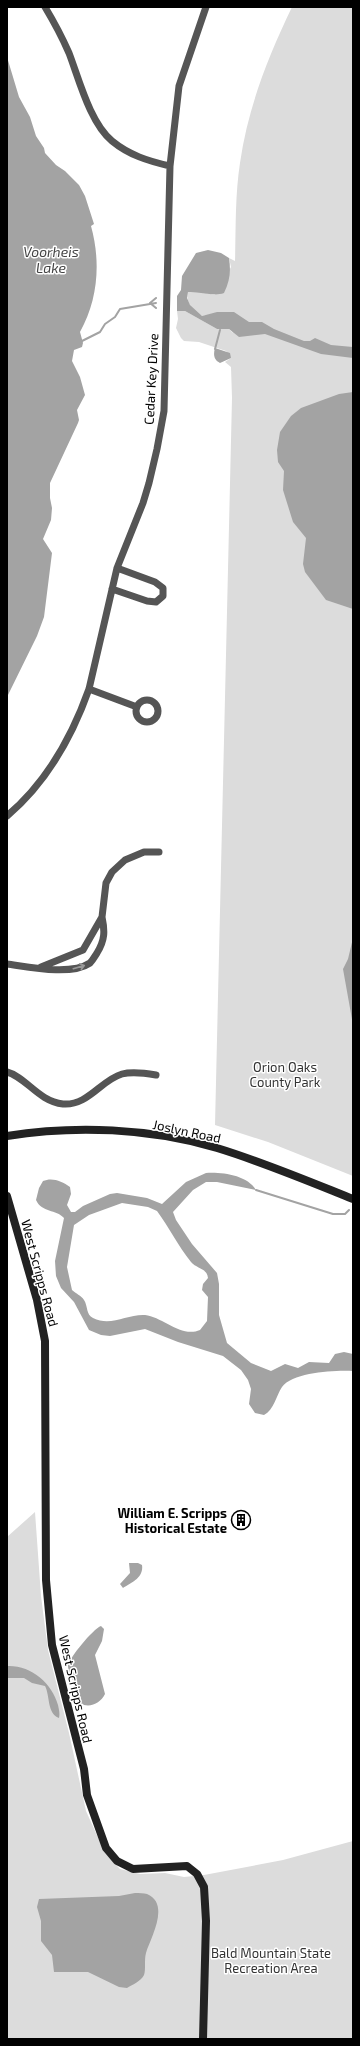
<svg xmlns="http://www.w3.org/2000/svg" width="360" height="2046" font-family="'Exo 2',sans-serif">
	<style>
		.green { fill: #dcdcdc }
		.water { fill: #a3a3a3; fill-rule: evenodd }
		.lines { fill: none; stroke-linecap: round; stroke-linejoin: round }
		.stream { stroke: #a3a3a3; stroke-width: 2 }
		.street { stroke: #555; stroke-width: 7 }
		.secondary { stroke: #222; stroke-width: 8 }
		.oneway { stroke: #999 }
		.labels { text-anchor: middle; stroke-width: 3; stroke-linejoin: round; paint-order: stroke }
		.street-label { font-size: 13px; fill: #000; stroke: #fff }
		.park-label { font-size: 13px; fill: #333; stroke: #fff }
		.poi-label { font-size: 13px; font-weight: bold; fill: #000; stroke: #fff; text-anchor: end }
		.water-label { font-size: 14px; font-style: italic; fill: #444; stroke: #fff }
	</style>
	<rect width="100%" height="100%" fill="#fff"/>
	<!-- green -->
	<path class="green" d="M292,7H353V1176L268,1142L215,1125L232,398L231,367L225,362L231,358L226,351L199,342L184,341L181,338L176,328L178,319L177,311H185L217,329H229L233,333L224,312L202,316C193,312 185,302 188,292L197,291L215,295L231,267L229,258L235,261C236,228 235,195 240,163C248,107 268,57 292,7Z
		M35,1512L41,1596L48,1650L69,1733L86,1811L105,1853L120,1869L140,1874L165,1873L184,1877L204,1875L283,1860L353,1841V2039H7V1537Z"/>
	<!-- water -->
	<path class="water" d="M7,57L19,97L30,117L36,136L44,148L45,153L56,165L65,171L79,185L85,196L94,224L91,226C101,262 98,300 80,332L83,343L82,347L74,350L72,361L80,377L85,395L77,410L79,420L78,423L50,483V498L52,508L51,520L43,539L52,553L44,617L37,636L7,697Z
		M208,250L221,253L229,258C231,271 230,281 224,293C213,297 200,291 188,292L187,298L190,305L202,316L217,312H234L249,322H262L274,329L304,341H310L315,338L331,345L353,347V358L321,354L265,334L239,337L229,329H217L185,311H177V296L181,290L182,276L196,253Z
		M215,348L230,353L231,358L220,363C214,360 213,355 215,348Z
		M353,392V609L326,600L305,572L303,564L306,538L293,522L283,490L284,471L278,462L277,450L280,432L291,416L301,408L339,394Z
		M353,938V1025L343,969L348,959Z
		M206,1173C222,1172 247,1175 256,1190L217,1182H206L193,1190L173,1212L176,1220L192,1244L217,1273L219,1284V1315L227,1343L251,1363L271,1371L285,1364L298,1368L309,1362L329,1363L335,1354L344,1352L353,1354V1371C335,1370 293,1372 282,1387C276,1396 274,1410 264,1415L255,1413L249,1404L251,1389L248,1380L241,1370L223,1356L178,1342L145,1329L110,1336L101,1335L89,1330L74,1302L61,1288L56,1276L55,1261L64,1218C56,1209 42,1213 36,1200L39,1188L43,1181C52,1177 62,1181 70,1187L71,1194L67,1205L71,1212H75L83,1206L110,1194L117,1193L147,1198L162,1204L186,1182ZM122,1203L148,1207L157,1211C169,1227 178,1246 191,1262C197,1269 207,1268 208,1278L203,1284L202,1290L208,1297L207,1321L200,1330C181,1338 163,1317 145,1315C127,1314 111,1327 93,1318C86,1315 88,1306 84,1300C81,1295 76,1294 72,1290L67,1267L74,1225L89,1215Z
		M129,1563H138L142,1565C144,1578 131,1583 123,1588L120,1584L130,1573Z
		M101,1626L104,1629L102,1641L95,1655L105,1694C101,1702 93,1707 84,1705C77,1700 77,1695 75,1686C74,1679 68,1675 68,1666C69,1658 93,1629 101,1626Z
		M7,1666C31,1665 52,1683 58,1705C59,1710 60,1713 59,1718C47,1714 50,1695 45,1686L32,1683L24,1678H7Z
		M135,1893C139,1893 144,1893 147,1894C171,1904 150,1939 146,1953C144,1960 146,1969 144,1975C141,1981 132,1985 127,1988L119,1987L88,1972H54L52,1955L41,1941V1921L37,1907L39,1899L119,1896Z"/>
	<g class="lines">
		<!-- stream -->
		<path class="stream" d="M156,308L150,303L156,298
			M82,341L100,332L105,324L115,317L120,309L156,303
			M215,349L220,330
			M256,1190L333,1214H345L349,1210
			M76,1708L82,1702"/>
		<!-- street -->
		<path class="street" d="M45,7C54,22 62,37 69,53C79,79 90,123 112,141C129,155 148,161 170,166
			M112,589L147,601L156,602L163,596V588L155,582L117,568
			M89,689L137,707
			M136 711a11 11 0 1 1 22 0a11 11 0 1 1-22 0Z
			M7,816C46,783 72,737 89,689L117,568L143,503L149,483L157,449L164,411L170,166L179,86L206,7
			M7,964C29,967 71,976 90,963C93,960 95,956 97,953C105,940 105,931 102,917
			M41,967L83,950L102,917L106,883L112,872L125,860L144,852H159
			M7,1072C26,1077 38,1101 63,1104C88,1106 101,1080 122,1074C133,1071 145,1073 156,1075"/>
		<!-- secondary -->
		<path class="secondary" d="M7,1136C75,1125 150,1128 217,1148C263,1162 308,1181 353,1199
			M7,1196L37,1300L45,1341L46,1580L52,1645L84,1769L87,1795L106,1848L117,1861L133,1869L187,1866L197,1874L204,1887L206,1921L203,2039"/>
	</g>
	<!-- one-way arrows -->
	<defs><path id="oneway-shaft" d="M-6 0H5M1.5-3L5.5 0L1.5 3" fill="none" stroke-width="1.6" stroke-linecap="round" stroke-linejoin="round"/></defs>
	<use class="oneway" href="#oneway-shaft" transform="translate(79 967) rotate(-16)"/>
	<!-- icons -->
	<defs>
		<symbol id="building-ring" viewBox="-11 -11 22 22"><circle r="9.5" fill="#fff" stroke="#000" stroke-width="1.5"/><path d="M-4-6H4V6H1V3H-1V6H-4ZM-2.5-4.3h1.7v1.8h-1.7ZM.8-4.3h1.7v1.8H.8ZM-2.5-1h1.7V.8h-1.7ZM.8-1h1.7V.8H.8Z" fill="#000"/></symbol>
	</defs>
	<g fill-rule="evenodd">
		<use href="#building-ring" x="230" y="1509" width="22" height="22"/>
	</g>
	<g class="labels">
		<!-- street labels -->
		<g class="street-label">
			<text transform="translate(151 379) rotate(-87)" y="5">Cedar Key Drive</text>
			<text transform="translate(187 1131) rotate(12)" y="5">Joslyn Road</text>
			<text transform="translate(40 1273) rotate(75)" y="5">West Scripps Road</text>
			<text transform="translate(76 1689) rotate(77)" y="5">West Scripps Road</text>
		</g>
		<!-- park labels -->
		<g class="park-label">
			<text x="285" y="1072">Orion Oaks<tspan x="285" dy="15">County Park</tspan></text>
			<text x="271" y="1958">Bald Mountain State<tspan x="271" dy="15">Recreation Area</tspan></text>
		</g>
		<!-- poi labels -->
		<g class="poi-label">
			<text x="227" y="1518">William E. Scripps<tspan x="227" dy="15">Historical Estate</tspan></text>
		</g>
		<!-- water labels -->
		<g class="water-label">
			<text x="51" y="257">Voorheis<tspan x="51" dy="16">Lake</tspan></text>
		</g>
	</g>
	<!-- border -->
	<rect width="360" height="2046" fill="none" stroke="#000000" stroke-width="16"/>
</svg>
